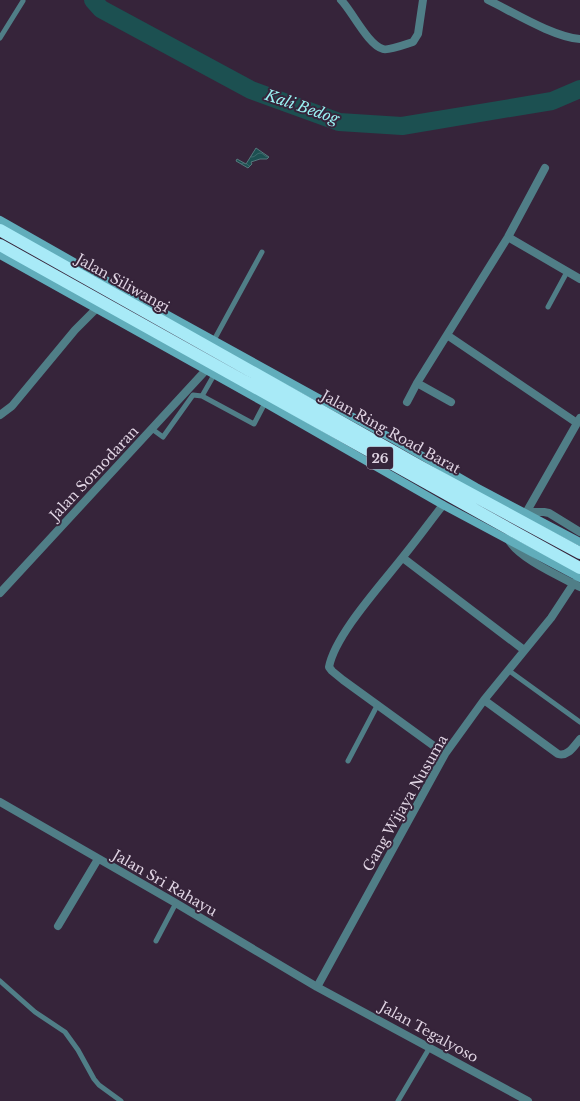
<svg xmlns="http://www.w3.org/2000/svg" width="580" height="1101" font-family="'Libre Baskerville',serif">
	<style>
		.water { fill: url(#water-waves); stroke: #56777c }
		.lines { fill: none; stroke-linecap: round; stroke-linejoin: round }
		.river { stroke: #1c5051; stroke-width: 18 }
		.lane { stroke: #507e87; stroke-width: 5 }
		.street { stroke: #507e87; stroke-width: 8 }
		.secondary { stroke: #61adbb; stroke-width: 8 }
		.highway { stroke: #a8eaf7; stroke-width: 12 }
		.labels { text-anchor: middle; stroke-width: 4; stroke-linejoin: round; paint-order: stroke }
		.shield { fill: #36243a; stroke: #ac9eb0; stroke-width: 1 }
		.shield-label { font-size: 13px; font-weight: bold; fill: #dfd3e2 }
		.street-label { font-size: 14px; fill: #dfd3e2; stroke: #36243a }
		.water-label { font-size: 15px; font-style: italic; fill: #9af1f2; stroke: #36243a }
	</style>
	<defs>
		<pattern id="water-waves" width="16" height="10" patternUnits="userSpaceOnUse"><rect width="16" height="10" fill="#1c5051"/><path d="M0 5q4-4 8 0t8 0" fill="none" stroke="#3d686a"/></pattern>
	</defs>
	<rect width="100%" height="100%" fill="#36243a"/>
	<!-- water -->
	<path class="water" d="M256,148L269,157L267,159H260L251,162L252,164L248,168L236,161L237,159L246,164Z"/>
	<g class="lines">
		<!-- river -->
		<path class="river" d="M93,0L101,9L251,90L339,122L402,126L552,101L580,89"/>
		<!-- lane -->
		<path class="lane" d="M0,38L23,1
			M548,307L567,272
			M214,340L262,252
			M202,396L214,375
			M152,429L163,437L193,395L202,396L254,424L265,403
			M508,670L580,722
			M348,761L378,704
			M156,941L176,903
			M0,981L35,1012L65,1032L78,1050L94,1079L99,1085L121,1101
			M398,1101L430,1047"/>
		<!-- street -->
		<path class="street" d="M341,0C352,11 368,45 383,49C389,51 406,44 413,42L418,34L423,0
			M488,0C513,12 553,37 580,39
			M508,237L580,279
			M447,335L577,423
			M417,383L451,402
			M407,402L417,383L508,237L545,168
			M0,415L12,406L75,330L96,309
			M443,505C429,523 416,541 402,558C381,585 335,635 329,667L332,671L343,680L445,754
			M527,511L580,418
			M522,512H544L549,513L580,532
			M508,538C515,557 561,577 580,587
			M403,558L524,650
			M0,593L206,370
			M484,700L558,754C568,757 574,746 580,739
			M0,802L174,902L317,987L528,1101
			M58,926L98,859
			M317,987L445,754L484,700L551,618L574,583"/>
		<!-- secondary -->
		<path class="secondary" d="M0,220L146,303L391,438L476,487L580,542
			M0,255L265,403L443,505L580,578"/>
		<!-- highway -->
		<path class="highway" d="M0,230L421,467L580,553
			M0,245L511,530L580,568"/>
	</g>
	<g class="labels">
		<!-- shield labels -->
		<rect class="shield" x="367" y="447" width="26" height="22" rx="3"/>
		<g class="shield-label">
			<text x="380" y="463">26</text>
		</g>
		<!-- street labels -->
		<g class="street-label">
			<text transform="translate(123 283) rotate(29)" y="5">Jalan Siliwangi</text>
			<text transform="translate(391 432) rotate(29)" y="5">Jalan Ring Road Barat</text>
			<text transform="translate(94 473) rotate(-47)" y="5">Jalan Somodaran</text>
			<text transform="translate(405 803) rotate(-60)" y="5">Gang Wijaya Nusuma</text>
			<text transform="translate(165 883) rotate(30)" y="5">Jalan Sri Rahayu</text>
			<text transform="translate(429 1032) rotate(29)" y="5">Jalan Tegalyoso</text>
		</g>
		<!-- water labels -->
		<g class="water-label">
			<text transform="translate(302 107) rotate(19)" y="5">Kali Bedog</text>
		</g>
	</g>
</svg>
